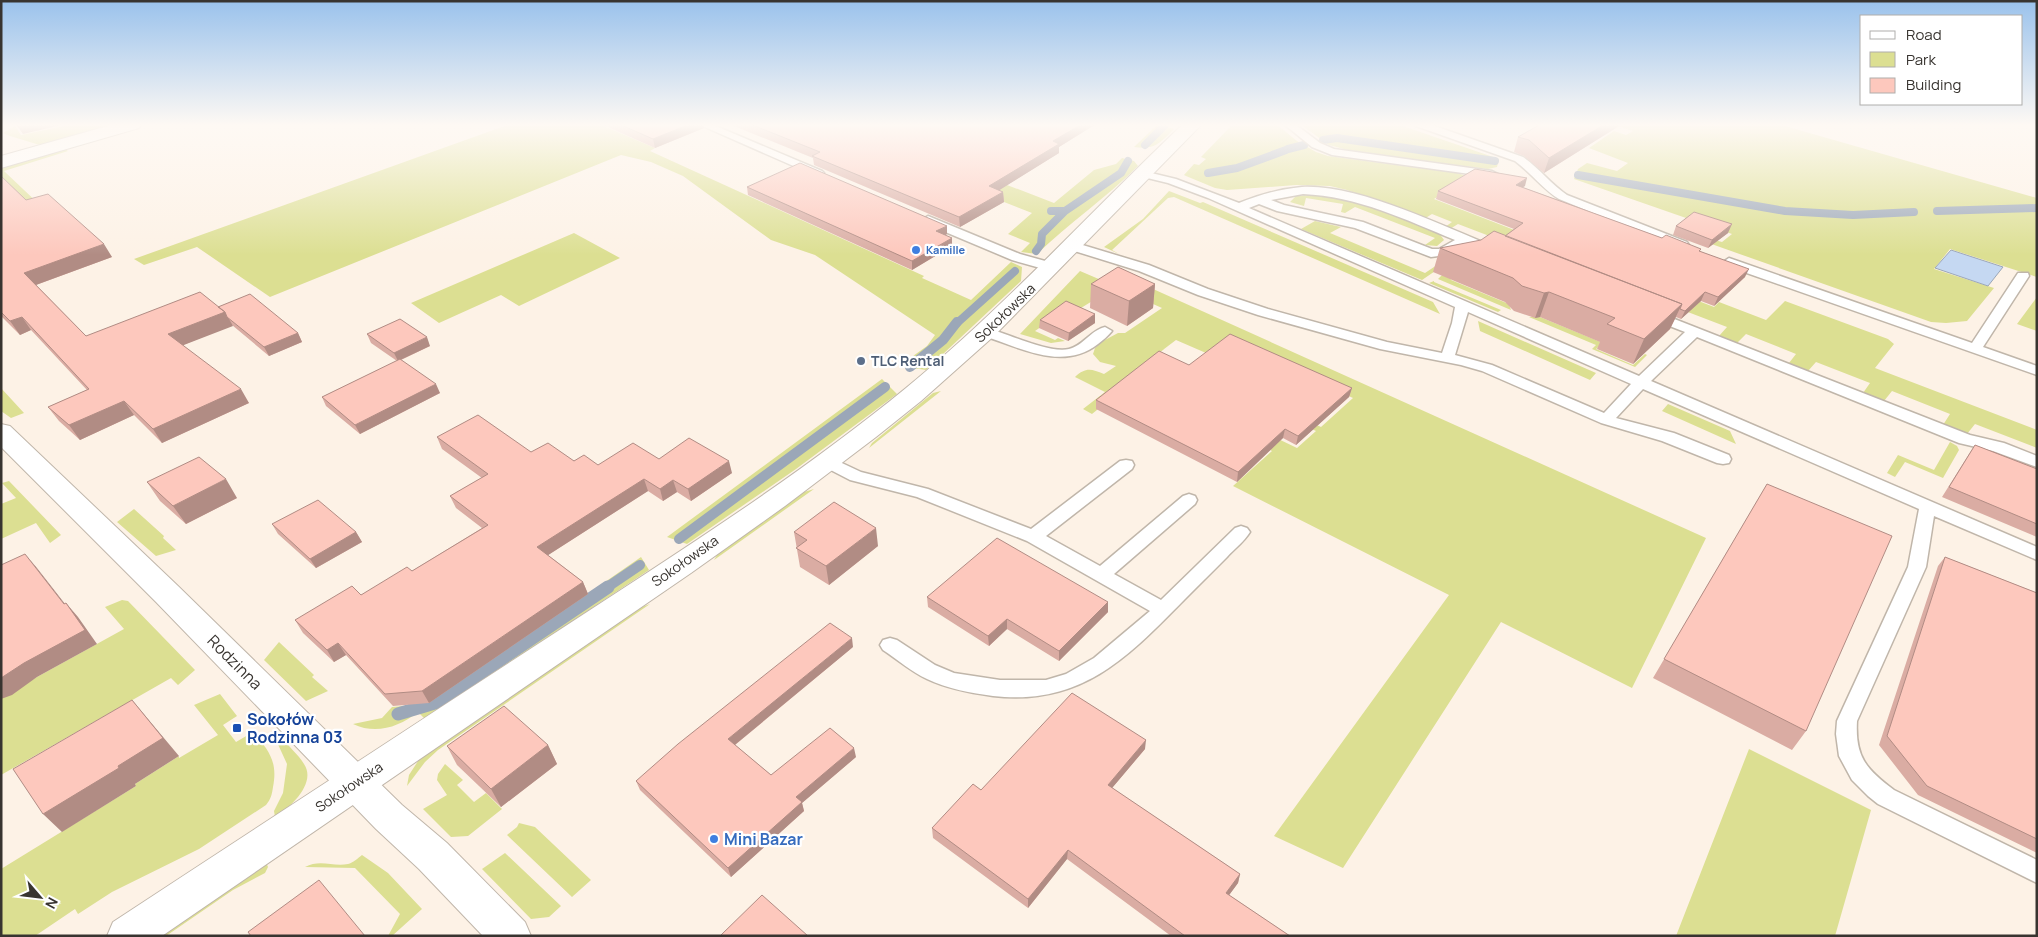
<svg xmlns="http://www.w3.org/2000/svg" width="2038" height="937" font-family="Manrope,sans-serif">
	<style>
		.green { fill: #dcdf92 }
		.water { fill: #c5d8f2; stroke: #9ba7b8 }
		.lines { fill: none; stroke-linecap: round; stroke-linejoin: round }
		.stream-far2 { stroke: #9ba7b8; stroke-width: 8 }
		.stream-far1 { stroke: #9ba7b8; stroke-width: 10 }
		.stream { stroke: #9ba7b8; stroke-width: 13 }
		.service-casing { stroke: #c0b6aa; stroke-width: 3 }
		.minor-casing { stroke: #c0b6aa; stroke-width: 2 }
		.tertiary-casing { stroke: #c0b6aa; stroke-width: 2 }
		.service { fill: #fff; fill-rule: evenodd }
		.minor { fill: #fff; fill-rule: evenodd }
		.tertiary { fill: #fff; fill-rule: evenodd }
		.wall { fill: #daaca3 }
		.shaded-wall { fill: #b18c84 }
		.building { fill: #fdc8bd; stroke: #b18c84 }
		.shop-dot { fill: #3f7fe0; stroke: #fff; stroke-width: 2 }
		.service-dot { fill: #5c6f8a; stroke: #fff; stroke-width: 2 }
		.transit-dot { fill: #1a4fb4; stroke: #fff; stroke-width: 2 }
		.labels { text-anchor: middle; stroke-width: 4.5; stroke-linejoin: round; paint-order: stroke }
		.far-shop-label { font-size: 11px; font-weight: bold; fill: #366cbe; stroke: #fff; text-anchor: start }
		.street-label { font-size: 14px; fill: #383430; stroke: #fff }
		.service-label { font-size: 14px; font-weight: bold; fill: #4e5e75; stroke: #fff; text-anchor: start }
		.near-street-label { font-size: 16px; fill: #383430; stroke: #fff }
		.near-transit-label { font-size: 16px; font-weight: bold; fill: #164399; stroke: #fff; text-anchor: start }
		.near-shop-label { font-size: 16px; font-weight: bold; fill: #366cbe; stroke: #fff; text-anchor: start }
	</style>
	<rect width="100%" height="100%" fill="#fdf2e6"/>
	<!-- green -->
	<path class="green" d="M63,124H120L43,146L10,136L3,133L15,126L21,135L64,126Z
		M510,124H599L655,148L650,151L924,276L922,278L971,300L1011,262L1022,267L1021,281L926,370L899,366L927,346L935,335L815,255L771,240L683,176L651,162L621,155L270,297L197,247L144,265L134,259Z
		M806,124H849L1054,203L1094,170L1116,164L1122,158L1134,161L1138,166C1106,198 1069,223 1037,254L1021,252L1030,243L1008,234L1032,213Z
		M1158,124L1174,129C1160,143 1155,150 1134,147Z
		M1233,124H1276L1297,141L1316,152L1328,156L1457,173L1470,177L1434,199L1714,307L1719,302L1766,320L1785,301L1888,339L1894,344L1875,368L2037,430V448L1975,424L1967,434L1943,425L1950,414L1892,391L1884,401L1863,393L1870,383L1816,362L1808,371L1789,363L1796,354L1746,334L1737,343L1719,336L1727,327L1458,224L1450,229L1445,227L1452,222L1432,214L1424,219L1347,190L1330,186L1296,185L1227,190L1215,188L1186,176L1184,175L1194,164L1199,165L1206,159L1201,157Z
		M1300,124H1397L1499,159L1497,167L1488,169L1355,152L1329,145Z
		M1611,124H1778L2037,198V277L1950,249L1934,269L1994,288L1967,321L1946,323L1931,322L1703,241L1708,238L1722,242L1732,234L1574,179L1578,169L1587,163L1617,171L1628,163L1589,148L1614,131L1626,135L1633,131Z
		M65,149L68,151L4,171L43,208L1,222V168Z
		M1169,191L1200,203L1203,202L1433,302L1440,314L1174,197L1168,198L1112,250L1119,254L1104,247L1143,219Z
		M1309,195C1354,194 1398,217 1439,233L1444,240L1437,246L1425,245L1435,238L1355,207L1345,213L1341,212L1343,204L1306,198L1304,206L1290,202L1296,196Z
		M1315,221L1341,227L1330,233L1425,273L1440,263L1444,265L1422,280L1301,229Z
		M574,233L620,258L519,306L501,295L439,323L411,303Z
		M1447,270L1451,280L1509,304L1511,310L1438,279Z
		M1080,271L1108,283L1122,275L1706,538L1632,688L1501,622L1343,868L1274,836L1449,595L1233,486L1272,451L1157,394L1168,386L1297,448L1316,431L1194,373L1200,369L1321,427L1353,398L1224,339L1206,353L1176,340C1145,362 1123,391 1092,414L1083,409L1105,392L1075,377C1086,367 1091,369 1104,374L1116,366L1100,362L1093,354L1095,348L1103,341L1118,333H1125L1162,308L1115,287L1081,308L1067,309L1035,331L1055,340L1058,338L1065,341L1051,343L1020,334Z
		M1434,281V282L1501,310L1498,312L1429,283Z
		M2037,297V331L2017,324Z
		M1529,317H1540L1603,343L1596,349L1633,365L1645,354L1647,355L1635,367L1592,349L1596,345Z
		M1478,321L1596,373L1590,380L1480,331Z
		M882,379L897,394L796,469L687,544L667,537Z
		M1,388L24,413L11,418L1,411Z
		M941,391L869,448L872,443L933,393Z
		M1668,404L1730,431L1736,444L1662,411Z
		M1950,442L1957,446L1959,450L1943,478L1905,462L1895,477L1887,473L1898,455L1934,470Z
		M9,481L61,535L50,543L36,523L1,539V504L16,498L2,483Z
		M814,489L714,560L719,552L804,492Z
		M134,509L164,536L163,538L176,550L156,556L117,522Z
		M641,557L649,570L425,719L418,712C399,727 376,735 353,724L382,718L392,707L429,704Z
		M122,600L128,601L195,670L178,685L171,678L1,775V699L37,677L124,629L105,607Z
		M650,604L438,750L425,762L407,786L409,775L420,758L639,608Z
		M279,642L314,675L312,677L328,691L306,701L264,660Z
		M220,694L237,716L223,725L236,742L253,732C269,750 278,762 273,787C272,794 271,799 266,805L199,849L112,892L78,914L75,909L35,936H1V869L136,786L135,784L179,756V758L218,735L194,705Z
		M281,737C288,746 298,754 304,764C317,783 290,808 275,817L274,811L283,793L287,764L276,740Z
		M1749,749L1871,810L1835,936H1676Z
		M445,764L463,780L457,785L474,802L486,793L502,809L468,836L451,837L423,809L447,795L437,780L438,774Z
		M519,823L535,827L591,880L572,897L507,835L517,827Z
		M505,853L561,906L549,917L531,919L482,869Z
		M362,855L388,873L422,909L392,936H388L400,914L355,868L305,867C320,859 333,867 348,864C353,863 358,858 362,855Z
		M266,862L268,867L265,873L233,890L166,936H157Z"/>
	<!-- water -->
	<path class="water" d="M1951,250L2003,267L1988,286L1935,268Z"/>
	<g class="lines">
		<!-- stream-far2 -->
		<path class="stream-far2" d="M1323,140L1337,138L1495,161
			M1145,145L1164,126
			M1288,149L1304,145
			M1208,173L1237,168L1286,150
			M1578,175L1785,211L1853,215L1914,212
			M1051,211H1065L1121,173L1128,161
			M1937,211L2037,208
			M1036,251L1041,244L1042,234L1065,211
			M956,324L1015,271"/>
		<!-- stream-far1 -->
		<path class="stream-far1" d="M910,367L943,340L957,322
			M679,539L885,387
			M606,588L640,565"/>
		<!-- stream -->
		<path class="stream" d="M398,714L438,702L608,587"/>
		<defs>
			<path id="service" d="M698,124H711L822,171L824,173L822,175H814Z
				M1284,124H1295L1320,143L1334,149L1492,171L1498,174L1492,177L1332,155L1312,147Z
				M1415,124H1429L1523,157C1539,168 1551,184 1567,195L1687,242L1689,245L1687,248H1679L1559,199C1543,189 1531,173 1515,161L1416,126Z
				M1143,171L1176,179L1239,203C1259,195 1279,189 1302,187C1358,184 1442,226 1495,247L1497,250L1495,253L1491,254L1463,243L1446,255L1431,257L1355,228L1277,211L1259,204L1249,208L1639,376L1685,332L1649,318L1647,315L1649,312L1654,311L1970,435L2004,443L2037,456V467L1993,451L1959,443L1697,337L1651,381L2037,547V560L1934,516L1926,567L1857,721C1855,757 1866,769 1894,790L2037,860V883L1878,804L1868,796L1852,780L1839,756L1836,734L1837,721L1908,567L1919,509L1643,389L1616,418L1674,433L1729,455L1731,459L1729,463L1723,464L1717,463L1662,441L1601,423L1482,371L1461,365L1380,349L1258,315L1198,295L1139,271L1068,249L1066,246L1068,243H1076L1149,265L1208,289L1268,309L1387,342L1442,353L1452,323L1455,307L1208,198L1168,183L1139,176L1137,174L1139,172ZM1303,194C1357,196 1406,220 1455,240L1439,249H1432L1363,222L1284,205L1271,200ZM1468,312L1631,384L1604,413L1492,365L1455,355Z
				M928,216L1020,254L1056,264L1057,267L1051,271L1012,260L924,223L922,220Z
				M1729,258L1972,343L2018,273H2028L2029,276L1983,347L2037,366V375L1724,265L1723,262Z
				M1105,327L1112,331C1108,336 1103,340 1098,344C1062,372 1019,347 981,335L979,332L986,328C1007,333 1049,354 1069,349C1083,346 1091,330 1105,327Z
				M827,456L861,472L928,489L1031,529L1120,461L1126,460L1132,461L1134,465L1132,469L1046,536L1100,566L1183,496L1189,494L1195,496L1197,500L1195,504L1114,574L1161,600L1235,528L1241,526L1247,528L1250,532C1244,542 1234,549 1227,557C1213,571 1198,586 1184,600C1127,658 1081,706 993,696C971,693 948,689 927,679C912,672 898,660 883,650L880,645L883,640L890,638L897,640L935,665L954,673L1000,680H1046L1066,674L1094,658L1150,611L1027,541L917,497L850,480L821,465L819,461L821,457Z"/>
			<path id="minor" d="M115,124H142L139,128L1,168V156Z
				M1,424L10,426L178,586L402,805L447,843L525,922L531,936H483L419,869L376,829L156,602L1,447Z"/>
			<path id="tertiary" d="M1183,124H1202L994,336L921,401L876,437L785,506L691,573L162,936H107L113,922C261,825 409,728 558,631C676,554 796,478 906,388C1005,307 1090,212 1183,124Z"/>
		</defs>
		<!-- service casing -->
		<use href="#service" class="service-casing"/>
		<!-- minor casing -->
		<use href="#minor" class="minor-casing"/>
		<!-- tertiary casing -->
		<use href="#tertiary" class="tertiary-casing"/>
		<!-- service -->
		<use href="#service" class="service"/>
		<!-- minor -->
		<use href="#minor" class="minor"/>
		<!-- tertiary -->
		<use href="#tertiary" class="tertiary"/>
	</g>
	<!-- wall -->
	<path class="wall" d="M601,124H703L704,128L655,148Z
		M729,124H1096L1059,147V153L999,190L1003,192L1004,202L960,227L814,165L813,158Z
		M1541,124H1620L1619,126L1544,173L1524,156L1514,152L1518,137Z
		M1,176L26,200L112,257L36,285L86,336L218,307L298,333L302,342L269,356L232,325L183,345L249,403L162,443L134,415L80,440L59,421L48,407L87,390L31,330L20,335L1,316Z
		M1525,186L1522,187L1662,238L1701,249L1700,251L1745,277L1714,306L1701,301L1681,319L1676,317L1670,329L1633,364L1597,349L1600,342L1540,317L1535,318L1514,311L1505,302L1433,272L1440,248L1505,236L1514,229L1436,199L1438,191Z
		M747,187L947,234L945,235L952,238V246L912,270L748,195Z
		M1676,226L1728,233L1708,248L1673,235Z
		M1091,284H1155L1153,308L1127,326L1090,308Z
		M1095,314V323L1068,341L1039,328L1040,320Z
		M367,334L430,346L401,360L440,393L360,434L326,406L322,397L397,361L371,343Z
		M1189,365L1352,388L1349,397L1296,445L1283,438L1237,482L1096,409V400Z
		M437,437L531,452L598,465L659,459L732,473L691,501L677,492L663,501L648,491L548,555L583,582L588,594L429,703L393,706L346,655L334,662L303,633L295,620L361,595L412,571L482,528L456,508L450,496L482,478L442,449Z
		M1975,445L2037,469V537L1942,497L1969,454Z
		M147,482L237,498L186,524L160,501Z
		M1767,484L1806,731L1792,750L1653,678Z
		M272,524L356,532L362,542L316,568L278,534Z
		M794,532L878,546L829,585L800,567Z
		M1945,557L2037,593V853L1918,795L1879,745L1938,566Z
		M927,597L1108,602V612L1059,661L1007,629L989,646L928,607Z
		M853,647L735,745L771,775L856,757L802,803L804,811L731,877L640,790L636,781Z
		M548,745L557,764L501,807L457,765L447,746Z
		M1145,749L1112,788L1240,874L1238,883L1229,895L1290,936H1171L1067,859L1028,908L933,838L932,828L981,790Z"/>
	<!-- shaded-wall -->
	<path class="shaded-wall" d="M30,124H61L62,125L23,134L18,127Z
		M690,124H703L704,128L655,148L653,139Z
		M1082,124H1096L1059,147V153L990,196L989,186L1053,141Z
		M1605,124H1620L1619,126L1544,173L1549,158Z
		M1527,178L1525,186L1513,193L1516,185Z
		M1003,192L1004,202L960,227L959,217Z
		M1732,224L1728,233L1708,248L1712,240Z
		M947,226V234L937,240L936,231Z
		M952,238V246L912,270V261Z
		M104,244L112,257L33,286L24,273Z
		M1749,269L1745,277L1714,306L1718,297Z
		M1155,284L1153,308L1127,326L1129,301Z
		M1549,292L1540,317L1535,318L1544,293Z
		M1705,292L1701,301L1681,319L1685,311Z
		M1682,304L1670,329L1633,364L1644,339Z
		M225,312L233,326L176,348L168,334Z
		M1095,314V323L1068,341L1069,333Z
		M22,317L31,330L20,335L10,321Z
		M298,333L302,342L269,356L264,347Z
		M427,337L430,346L398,361L394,353Z
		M436,384L440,393L360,434L355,425Z
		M1352,388L1349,397L1296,445L1298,436Z
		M241,389L249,403L162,443L153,429Z
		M124,401L134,415L80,440L69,425Z
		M1285,429L1283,438L1237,482L1238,472Z
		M729,461L732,473L691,501L688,489Z
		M226,479L237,498L186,524L173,506Z
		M644,479L648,491L542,559L537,547Z
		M673,480L677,492L663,501L660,489Z
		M876,528L878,546L829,585L826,566Z
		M356,532L362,542L316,568L310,559Z
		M25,554L37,568L76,618L64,604Z
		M583,582L588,594L429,703L422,691Z
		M1108,602V612L1059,661V651Z
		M66,603L78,617L97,644L37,677L12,695L1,699V678Z
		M1007,619V629L989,646L988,636Z
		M852,638L853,647L731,748L728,739Z
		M338,643L346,655L334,662L327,650Z
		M132,700L179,756L135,784L136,786L62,832L43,814L118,766Z
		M1146,740L1145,749L1107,794L1108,785Z
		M548,745L557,764L501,807L491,789Z
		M854,748L856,757L802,803L804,811L731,877L728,868L796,797Z
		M1068,850L1067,859L1028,908V899Z
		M1240,874L1238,883L1224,902L1226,893Z"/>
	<!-- building -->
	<path class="building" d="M17,124H30L18,127Z
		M619,124H690L653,139Z
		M750,124H1082L1053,141L1059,144L989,186L1003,192L959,217L812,156L820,152Z
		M1541,124H1605L1549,158L1529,140L1518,137Z
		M800,163L947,226L936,231L952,238L912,261L747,187Z
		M1475,169L1527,178L1516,185L1662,238L1666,235L1701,249L1699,251L1749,269L1718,297L1705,292L1685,311L1680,309L1682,304L1505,236L1523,223L1438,191Z
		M1,176L26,200L48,194L104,244L24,273L86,336L200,292L225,312L168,334L241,389L153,429L124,401L69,425L48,407L89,389L22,317L10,321L1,312Z
		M1694,212L1732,224L1712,240L1676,226Z
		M1494,231L1682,304L1644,339L1607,324L1615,318L1549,292L1544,293L1522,286L1513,278L1440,248L1481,240Z
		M1118,267L1155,284L1129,301L1091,284Z
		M250,294L298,333L264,347L227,317L225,312L218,307Z
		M1066,301L1095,314L1069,333L1040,320Z
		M400,319L427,337L394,353L367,334Z
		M1230,334L1352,388L1298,436L1285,429L1238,472L1096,400L1159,351L1189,365Z
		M400,359L436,384L355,425L322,397Z
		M478,415L531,452L548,443L574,461L584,455L598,465L633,443L659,459L689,438L729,461L688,489L673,480L660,489L644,479L537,547L583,582L422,691L385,694L338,643L327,650L295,620L352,586L361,595L407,567L412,571L488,525L450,496L488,474L437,437Z
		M1975,445L2037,469V524L1949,487Z
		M199,457L226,479L173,506L147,482Z
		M1767,484L1892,536L1806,731L1664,659Z
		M318,500L356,532L310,559L272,524Z
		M834,502L876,528L826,566L796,548L807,540L794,532Z
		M997,538L1108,602L1059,651L1007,619L988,636L927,597Z
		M25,554L64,604L66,603L85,630L24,663L1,678V565Z
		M1945,557L2037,593V839L1927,786L1887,736Z
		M830,623L852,638L728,739L771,775L830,728L854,748L796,797L802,802L728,868L636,781L678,744Z
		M1072,693L1146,740L1108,785L1240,874L1226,893L1290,936H1185L1068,850L1028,899L932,828L973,784L981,790Z
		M132,700L163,738L118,766L119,768L43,814L13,769Z
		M504,706L548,745L491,789L447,746Z
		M319,880L365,936H251L248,932Z
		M762,895L808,936H720Z"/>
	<!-- sky -->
	<linearGradient id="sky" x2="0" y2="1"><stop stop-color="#9ac2ec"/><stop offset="0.49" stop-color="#fef9f4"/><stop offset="1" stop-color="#fef9f4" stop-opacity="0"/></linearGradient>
	<rect width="2038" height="255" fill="url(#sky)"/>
	<!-- markers -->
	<g class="shop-dot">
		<circle cx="916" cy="250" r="5"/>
		<circle cx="714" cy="839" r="5"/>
	</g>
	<circle class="service-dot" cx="861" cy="361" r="5"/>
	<rect class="transit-dot" x="232" y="723" width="10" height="10" rx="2.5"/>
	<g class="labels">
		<!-- far-shop labels -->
		<g class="far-shop-label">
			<text x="926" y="254">Kamille</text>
		</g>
		<!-- street labels -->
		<g class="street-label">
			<text transform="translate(1005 313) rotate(-44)" y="5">Sokołowska</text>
			<text transform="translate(685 561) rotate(-35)" y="5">Sokołowska</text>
			<text transform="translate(349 787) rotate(-34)" y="5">Sokołowska</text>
		</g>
		<!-- service labels -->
		<g class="service-label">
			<text x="871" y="366">TLC Rental</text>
		</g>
		<!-- near-street labels -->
		<g class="near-street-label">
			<text transform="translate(235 662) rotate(45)" y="6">Rodzinna</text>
		</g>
		<!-- near-transit labels -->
		<g class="near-transit-label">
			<text x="247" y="725">Sokołów<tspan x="247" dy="18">Rodzinna 03</tspan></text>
		</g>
		<!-- near-shop labels -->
		<g class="near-shop-label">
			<text x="724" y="845">Mini Bazar</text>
		</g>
	</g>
	<!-- border -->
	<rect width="2038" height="937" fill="none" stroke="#383430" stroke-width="5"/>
	<!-- legend -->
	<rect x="1860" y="15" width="162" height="90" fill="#ffffff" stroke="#afaeac"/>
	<rect x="1870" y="31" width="25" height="8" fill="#ffffff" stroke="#afaeac"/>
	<text x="1906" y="40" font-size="15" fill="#383430">Road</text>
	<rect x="1870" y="52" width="25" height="15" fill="#dcdf92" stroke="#afaeac"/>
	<text x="1906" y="65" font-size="15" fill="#383430">Park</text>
	<rect x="1870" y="78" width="25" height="15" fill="#fdc8bd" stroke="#afaeac"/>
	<text x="1906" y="90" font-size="15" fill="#383430">Building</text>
	<!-- north arrow -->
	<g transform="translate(40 897) rotate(118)" stroke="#ffffff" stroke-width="4" paint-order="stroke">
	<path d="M0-4L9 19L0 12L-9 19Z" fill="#383430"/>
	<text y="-8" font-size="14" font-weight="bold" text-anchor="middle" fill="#383430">N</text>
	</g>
</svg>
